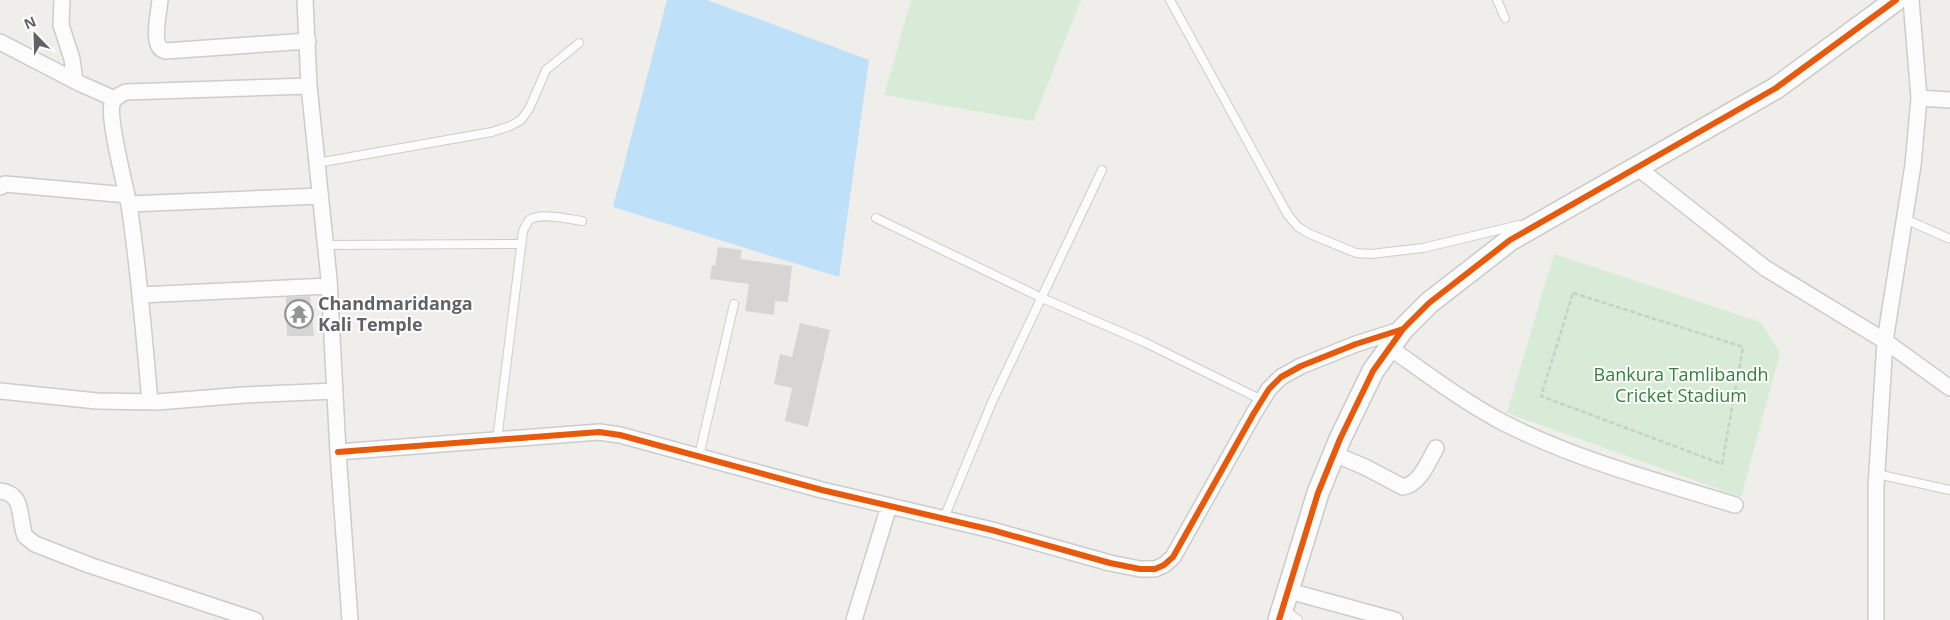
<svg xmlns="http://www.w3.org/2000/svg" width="1950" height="620" font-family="'Open Sans',sans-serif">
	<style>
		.green { fill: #d8ebd6 }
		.water { fill: #bfe0f9 }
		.building { fill: #d6d5d3 }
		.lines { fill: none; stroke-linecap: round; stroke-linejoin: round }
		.lane-casing { stroke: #cbcccc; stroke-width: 10 }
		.street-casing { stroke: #cbcccc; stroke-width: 18 }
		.secondary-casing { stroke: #cacacb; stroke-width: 24 }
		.path { stroke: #cacfcc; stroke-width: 2.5; stroke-dasharray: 5 2.5; stroke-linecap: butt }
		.lane { stroke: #fdfcfc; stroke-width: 8 }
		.street { stroke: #fdfcfc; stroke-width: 15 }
		.secondary { stroke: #fdfcfc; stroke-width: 21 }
		.cycleway-casing { stroke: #fff; stroke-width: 9 }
		.cycleway { stroke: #e8590c; stroke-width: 6 }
		.labels { text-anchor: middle; stroke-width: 4; stroke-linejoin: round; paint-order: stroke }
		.poi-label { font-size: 18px; font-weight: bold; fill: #5f6368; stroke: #fff; text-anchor: start }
		.park-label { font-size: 18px; fill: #348238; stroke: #fff }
	</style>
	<rect width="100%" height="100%" fill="#efeeea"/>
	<!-- green -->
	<path class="green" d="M911,0H1081L1033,121L884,95Z
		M1554,254L1761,322L1780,353L1741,497L1507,413Z"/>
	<!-- water -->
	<path class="water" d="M667,0H707L869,60L839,277L613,207Z"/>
	<!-- building -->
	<path class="building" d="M718,247L742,250L740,259L792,266L788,302L775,301L774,315L745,311L749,284L710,279L712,265L715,266Z
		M310,296L314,336H287L286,297Z
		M800,323L830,330L808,427L785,421L792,388L774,384L780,354L792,357Z"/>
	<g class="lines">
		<defs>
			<path id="lane" d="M1170,0L1288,215L1298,227L1310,234L1356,253L1371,254L1423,248L1519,225
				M1497,0L1505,18
				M317,163L492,132L510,126L521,120L529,109L546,70L579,43
				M876,218L1042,298L1144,342L1262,400
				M1905,219L1950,239
				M325,245L521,244
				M497,440L523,231C525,227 527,223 529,220C540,212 569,219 582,221
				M699,456L734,304
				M1877,474L1950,490
				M944,518L992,402L1102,170
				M1285,610L1298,620"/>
			<path id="street" d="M62,0L61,25L72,59L75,81
				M160,0C159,13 150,47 165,51L308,41
				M305,0L309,86L329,279L338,452L350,620
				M0,42L81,84L115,99
				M1919,98L1950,100
				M1638,168L1765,268L1885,341L1950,388
				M0,187L5,184L127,195
				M129,204L320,196
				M140,295L329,286
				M1390,348C1427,374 1464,402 1504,423C1577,460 1657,481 1735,505
				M0,391L97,401L157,402L244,395L335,391
				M150,402C144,336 139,270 129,205C125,184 108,120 112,104C114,97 120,95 126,92L309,86
				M338,452L599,432L620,435L822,490L992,530L1110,563L1140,569H1155L1164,565L1173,557L1254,413L1269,389L1281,377L1301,366L1356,344L1403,329
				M1334,454L1365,467L1403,487C1420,484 1428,462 1436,448
				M0,491C25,494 18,517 25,536L35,544L89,565L255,620
				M1289,591L1395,620
				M854,620L889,506
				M1876,620V487L1885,341L1913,165L1919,98L1911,0"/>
			<path id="secondary" d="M1279,620L1318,493L1340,439L1373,371L1403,329L1429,303L1510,240L1776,88L1896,0"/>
		</defs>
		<!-- lane casing -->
		<use href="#lane" class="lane-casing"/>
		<!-- street casing -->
		<use href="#street" class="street-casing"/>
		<!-- secondary casing -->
		<use href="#secondary" class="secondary-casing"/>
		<!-- path -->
		<path class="path" d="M1573,293L1743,347L1722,464L1541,396Z"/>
		<!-- lane -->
		<use href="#lane" class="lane"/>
		<!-- street -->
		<use href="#street" class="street"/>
		<!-- secondary -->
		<use href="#secondary" class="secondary"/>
		<defs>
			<path id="cycleway" d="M338,452L599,432L620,435L822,490L992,530L1110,563L1140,569H1155L1164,565L1173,557L1254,413L1269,389L1281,377L1301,366L1356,344L1403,329
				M1279,620L1318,493L1340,439L1373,371L1403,329L1429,303L1510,240L1776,88L1896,0"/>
		</defs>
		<!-- cycleway casing -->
		<use href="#cycleway" class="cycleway-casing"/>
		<!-- cycleway -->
		<use href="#cycleway" class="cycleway"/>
	</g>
	<!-- icons -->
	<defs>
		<symbol id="temple-ring" viewBox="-11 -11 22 22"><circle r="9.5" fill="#fff" stroke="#919496" stroke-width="1.5"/><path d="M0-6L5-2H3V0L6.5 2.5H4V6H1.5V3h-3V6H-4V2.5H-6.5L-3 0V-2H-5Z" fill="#919496"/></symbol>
	</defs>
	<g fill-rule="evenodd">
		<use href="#temple-ring" x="283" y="298" width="32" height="32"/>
	</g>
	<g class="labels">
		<!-- poi labels -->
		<g class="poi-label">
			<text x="318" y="310">Chandmaridanga<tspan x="318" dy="21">Kali Temple</tspan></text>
		</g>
		<!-- park labels -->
		<g class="park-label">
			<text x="1681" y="381">Bankura Tamlibandh<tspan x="1681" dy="21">Cricket Stadium</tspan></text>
		</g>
	</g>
	<!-- north arrow -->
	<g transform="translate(35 35) rotate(337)" stroke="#ffffff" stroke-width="4" paint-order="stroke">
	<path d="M0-4L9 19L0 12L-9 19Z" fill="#5f6368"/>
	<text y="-8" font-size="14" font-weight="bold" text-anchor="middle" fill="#5f6368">N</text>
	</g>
</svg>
